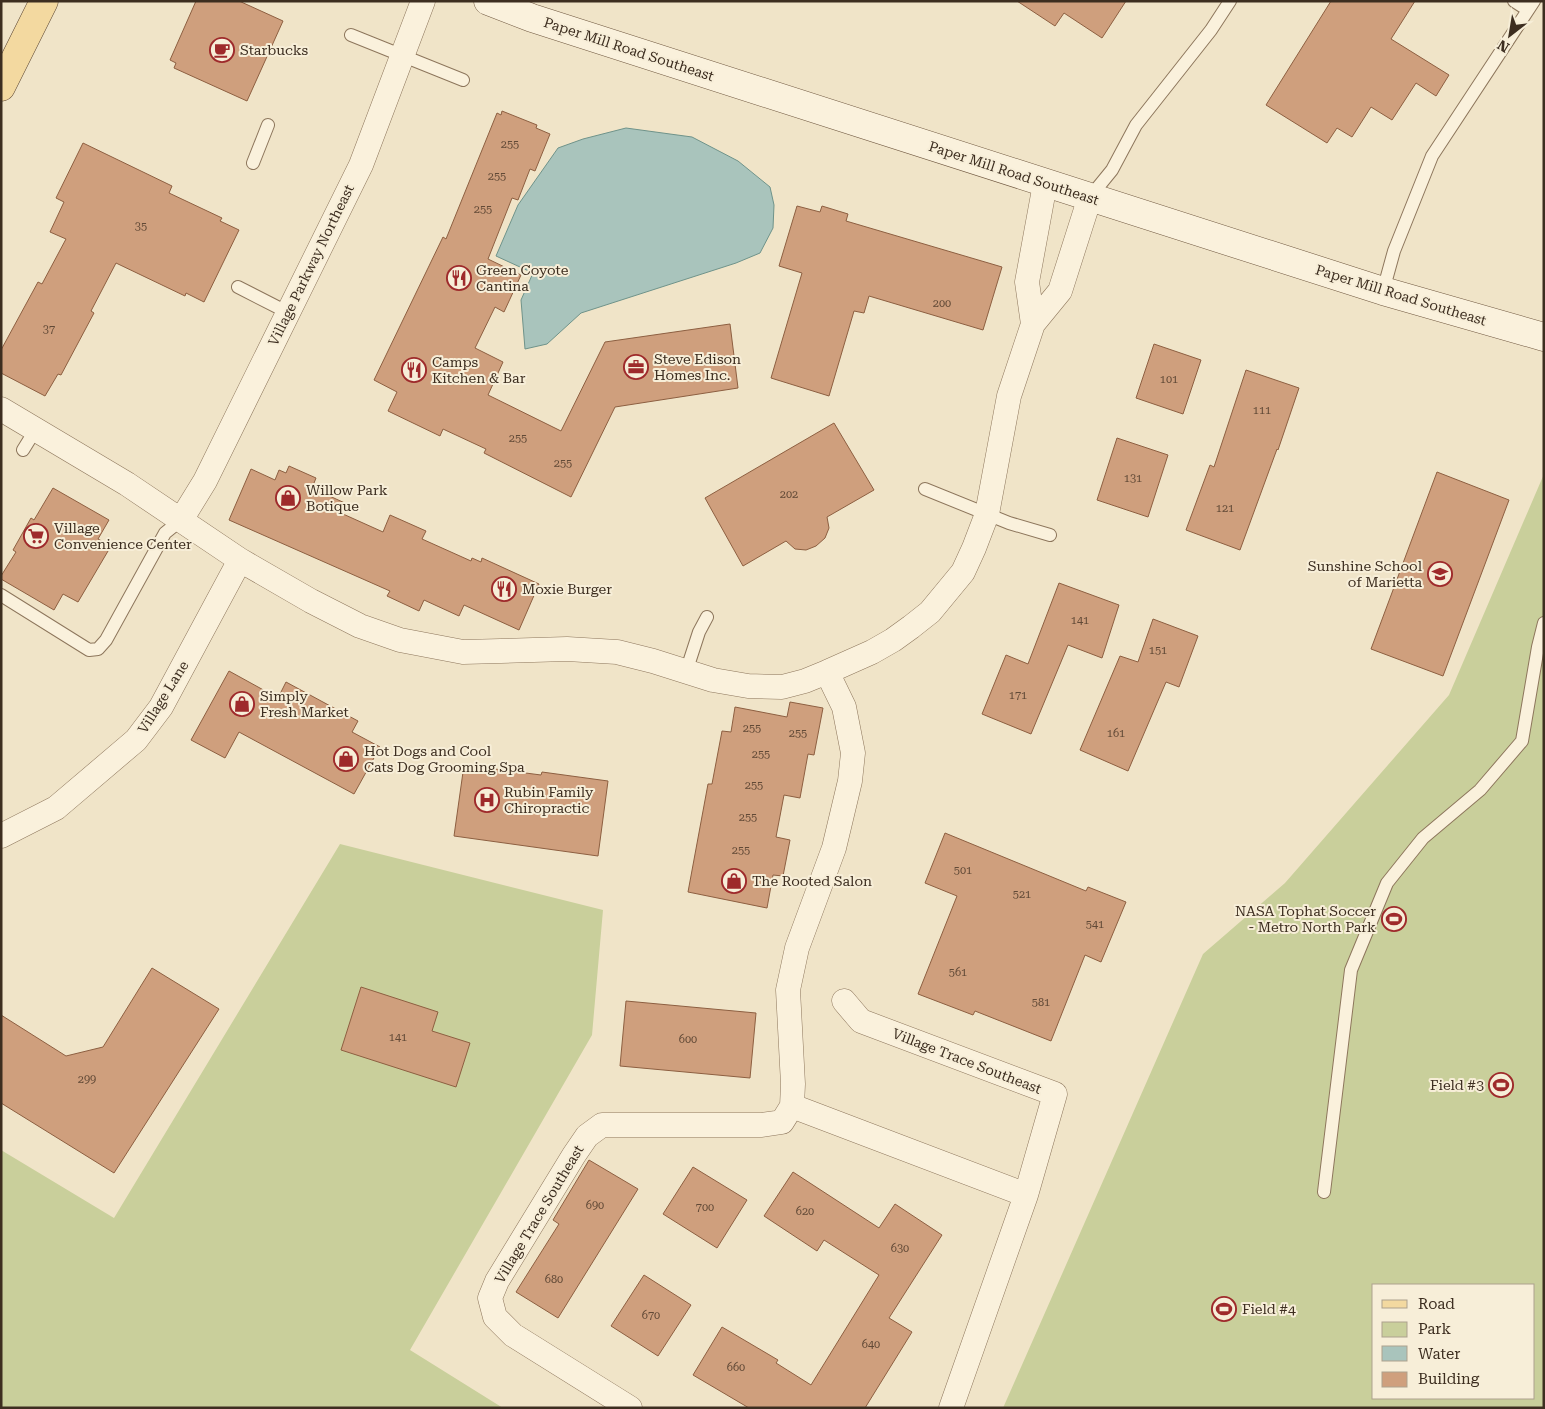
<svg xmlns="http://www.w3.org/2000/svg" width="1545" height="1409" font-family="'Roboto Serif',serif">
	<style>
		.green { fill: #c9cf9b; fill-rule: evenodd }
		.water { fill: #a9c4bc; stroke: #6f938a }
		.building { fill: #cf9f7d; stroke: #8d5f41 }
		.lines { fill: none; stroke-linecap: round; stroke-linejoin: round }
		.lane-casing { stroke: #8d765c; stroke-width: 14 }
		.street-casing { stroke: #8d765c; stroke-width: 25 }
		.secondary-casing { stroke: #6f573f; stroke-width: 29 }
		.primary-casing { stroke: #5b4430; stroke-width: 29 }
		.lane { stroke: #faf1dc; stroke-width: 12 }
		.street { stroke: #faf1dc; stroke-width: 24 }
		.secondary { stroke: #faf1dc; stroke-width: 28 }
		.primary { stroke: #f3d9a0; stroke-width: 28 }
		.labels { text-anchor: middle; stroke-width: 4; stroke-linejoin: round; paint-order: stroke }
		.number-label { font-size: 11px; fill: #624a37 }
		.street-label { font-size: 14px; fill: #3d2e20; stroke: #f7eed8 }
		.poi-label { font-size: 14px; fill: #3d2e20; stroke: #f7eed8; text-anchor: start }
	</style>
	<rect width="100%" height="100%" fill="#f0e4c8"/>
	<!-- green -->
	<path class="green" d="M1544,474V1408H1003L1203,954L1285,883L1449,695ZM1374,1285H1534V1398H1374Z
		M340,844L603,910L592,1035L410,1350L503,1408H1V1150L114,1218Z"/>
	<!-- water -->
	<path class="water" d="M626,128L692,137L738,161L770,187L774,205L773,228L760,253L736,263L581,313L547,344L525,349L521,300L533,273L496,256L518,205L558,148L583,139Z"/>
	<!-- building -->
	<path class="building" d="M196,1H239L283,21L247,101L174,68L176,63L170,60Z
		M1017,1H1126L1102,38L1064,13L1055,26Z
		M1331,1H1415L1391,39L1449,75L1436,96L1416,83L1392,120L1371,107L1352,137L1337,128L1327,143L1266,105Z
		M502,111L537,125L536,128L550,134L535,171L530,169L518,200L512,198L488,259L521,275L504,312L495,307L475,348L503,362L488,395L561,431L605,342L730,324L738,388L615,407L571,497L484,453L486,449L443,429L440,436L388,411L397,392L374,380L443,237L446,239L497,113L501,115Z
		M83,143L172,186L169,193L222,218L220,221L239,230L204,302L186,293L185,296L116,263L91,311L94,313L61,375L58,374L45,396L1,373V350L38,282L42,284L66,239L50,232L64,202L56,198Z
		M797,206L820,212L822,206L848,214L846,221L1002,267L983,330L869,296L864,313L854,311L829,396L771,378L802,273L779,266Z
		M1154,344L1201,360L1183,414L1136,398Z
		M1246,370L1299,388L1278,450L1277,449L1240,550L1186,530L1210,465L1214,467Z
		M834,423L874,490L827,517L829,528L825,538L816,546L806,550L795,549L786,541L743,566L705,498Z
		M1117,438L1168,455L1148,517L1097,500Z
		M289,466L316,478L312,488L347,504L343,514L383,532L390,515L426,531L422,539L471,561L472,558L481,562L482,558L539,584L519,630L464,605L459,616L424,600L419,611L387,596L390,591L229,520L251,469L275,480L279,470L286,473Z
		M1437,472L1509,500L1443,676L1371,649Z
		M53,488L109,520L98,539L111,546L78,602L63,594L54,610L1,579V576L16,552L13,550L31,518L34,520Z
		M1059,583L1119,605L1102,658L1068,645L1031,734L982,714L1006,655L1028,664Z
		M1153,619L1198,636L1179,687L1166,682L1128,771L1080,750L1120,656L1138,662Z
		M229,671L278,698L286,682L358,721L352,732L380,747L354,794L239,732L225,758L191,740Z
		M790,702L823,708L814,755L808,754L800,798L784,795L776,837L790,840L783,876L773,875L767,908L688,892L708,784H712L722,731L731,732L735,707L787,717Z
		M464,765L541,775L542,772L608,781L598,856L454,836Z
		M945,833L1086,891L1088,887L1126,902L1101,962L1085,955L1051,1041L975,1011L973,1015L918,994L957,896L925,883Z
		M152,968L219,1009L114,1173L1,1103V1015L66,1056L103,1047Z
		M361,987L438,1012L432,1031L470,1043L456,1087L341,1050Z
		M626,1001L756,1013L750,1078L620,1066Z
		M589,1160L638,1189L558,1318L516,1292L559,1224L553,1220Z
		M693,1167L747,1200L717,1248L663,1214Z
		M793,1172L879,1228L895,1204L942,1235L889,1318L912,1332L865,1408H749L693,1375L722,1327L778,1360L776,1363L811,1385L879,1275L824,1240L817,1251L764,1216Z
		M644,1275L691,1305L658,1356L611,1326Z"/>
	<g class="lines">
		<defs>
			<path id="lane" d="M1514,1L1528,10
				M351,35L463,80
				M253,163L268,125
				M1090,197L1112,170L1136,125L1211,30L1230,1
				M238,287L287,312
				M1383,291L1394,251L1432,156L1534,1
				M23,450L36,429
				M925,489L1009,523L1050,535
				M1,595L89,650L98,649L106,640L165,533L181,520
				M686,672L699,632L707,617
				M1324,1192L1351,970L1387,883L1423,838L1480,790L1522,741L1538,647L1544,623"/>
			<path id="street" d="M1033,324L1027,282L1045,184
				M1,409L127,484L240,560L311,601L360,626L400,640L463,652L567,649L617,652L653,661L713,680L748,686L782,687L805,681L827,672L844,707L853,753L850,781L834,848L797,948L788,990L793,1084L792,1106L782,1122L762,1125H602L587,1136L574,1155L497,1281L490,1298L495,1317L513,1335L630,1408
				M181,520L205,481L361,165L423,1
				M827,672L872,652L893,640L911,627L930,612L963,572L974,548L987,514L1009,396L1033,324L1060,291L1090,197
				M1,836L56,808L136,740L161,707L240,560
				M844,1001L861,1021L1055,1094L1026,1195L951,1408
				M792,1106L1026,1195"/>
			<path id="secondary" d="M488,1L532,18L1383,291L1544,337"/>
			<path id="primary" d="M1,87L44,1"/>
		</defs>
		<!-- lane casing -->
		<use href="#lane" class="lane-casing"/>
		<!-- street casing -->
		<use href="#street" class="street-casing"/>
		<!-- secondary casing -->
		<use href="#secondary" class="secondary-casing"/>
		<!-- primary casing -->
		<use href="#primary" class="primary-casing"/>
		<!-- lane -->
		<use href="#lane" class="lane"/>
		<!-- street -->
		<use href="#street" class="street"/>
		<!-- secondary -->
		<use href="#secondary" class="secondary"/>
		<!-- primary -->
		<use href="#primary" class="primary"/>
	</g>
	<!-- icons -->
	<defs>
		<symbol id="cafe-ring" viewBox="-11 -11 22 22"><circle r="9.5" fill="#f7eed8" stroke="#9e2a2b" stroke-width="1.5"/><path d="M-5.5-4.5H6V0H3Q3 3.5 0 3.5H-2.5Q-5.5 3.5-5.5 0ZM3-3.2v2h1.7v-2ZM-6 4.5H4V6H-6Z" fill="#9e2a2b"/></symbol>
		<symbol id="restaurant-ring" viewBox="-11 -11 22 22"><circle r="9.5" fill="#f7eed8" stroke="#9e2a2b" stroke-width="1.5"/><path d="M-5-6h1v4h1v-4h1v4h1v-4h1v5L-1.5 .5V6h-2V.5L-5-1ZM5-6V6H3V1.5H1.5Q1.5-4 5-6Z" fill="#9e2a2b"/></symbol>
		<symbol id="office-ring" viewBox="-11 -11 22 22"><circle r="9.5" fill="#f7eed8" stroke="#9e2a2b" stroke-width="1.5"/><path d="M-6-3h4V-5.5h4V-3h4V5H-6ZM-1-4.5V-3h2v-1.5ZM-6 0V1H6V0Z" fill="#9e2a2b"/></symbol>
		<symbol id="shop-ring" viewBox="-11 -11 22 22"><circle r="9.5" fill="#f7eed8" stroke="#9e2a2b" stroke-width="1.5"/><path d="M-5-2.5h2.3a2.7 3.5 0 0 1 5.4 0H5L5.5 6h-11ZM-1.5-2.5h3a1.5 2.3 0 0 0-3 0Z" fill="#9e2a2b"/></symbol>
		<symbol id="supermarket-ring" viewBox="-11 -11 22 22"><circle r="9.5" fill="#f7eed8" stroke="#9e2a2b" stroke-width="1.5"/><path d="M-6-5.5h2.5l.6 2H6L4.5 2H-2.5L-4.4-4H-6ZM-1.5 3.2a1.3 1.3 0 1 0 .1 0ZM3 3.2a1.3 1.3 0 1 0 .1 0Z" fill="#9e2a2b"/></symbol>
		<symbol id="school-ring" viewBox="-11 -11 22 22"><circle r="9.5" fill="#f7eed8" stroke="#9e2a2b" stroke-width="1.5"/><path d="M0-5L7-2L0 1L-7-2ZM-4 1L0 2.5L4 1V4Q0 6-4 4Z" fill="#9e2a2b"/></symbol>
		<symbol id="hospital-ring" viewBox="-11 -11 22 22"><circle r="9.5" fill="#f7eed8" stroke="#9e2a2b" stroke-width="1.5"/><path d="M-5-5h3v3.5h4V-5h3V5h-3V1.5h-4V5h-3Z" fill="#9e2a2b"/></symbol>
		<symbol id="stadium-ring" viewBox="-11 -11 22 22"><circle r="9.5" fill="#f7eed8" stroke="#9e2a2b" stroke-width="1.5"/><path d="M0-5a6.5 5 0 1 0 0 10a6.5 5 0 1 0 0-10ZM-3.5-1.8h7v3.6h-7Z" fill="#9e2a2b"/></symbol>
	</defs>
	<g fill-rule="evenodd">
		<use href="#cafe-ring" x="208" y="36" width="28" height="28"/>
		<use href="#restaurant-ring" x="445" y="264" width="28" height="28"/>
		<use href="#office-ring" x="622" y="353" width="28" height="28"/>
		<use href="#restaurant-ring" x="400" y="356" width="28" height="28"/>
		<use href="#shop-ring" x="274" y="484" width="28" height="28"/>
		<use href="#supermarket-ring" x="22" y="522" width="28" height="28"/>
		<use href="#school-ring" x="1426" y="560" width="28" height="28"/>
		<use href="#restaurant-ring" x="490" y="575" width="28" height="28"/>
		<use href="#shop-ring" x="228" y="690" width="28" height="28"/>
		<use href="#shop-ring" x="332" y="745" width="28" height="28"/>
		<use href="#hospital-ring" x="473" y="786" width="28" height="28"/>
		<use href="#shop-ring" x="720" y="867" width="28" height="28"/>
		<use href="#stadium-ring" x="1380" y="905" width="28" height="28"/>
		<use href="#stadium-ring" x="1487" y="1071" width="28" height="28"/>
		<use href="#stadium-ring" x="1210" y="1295" width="28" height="28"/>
	</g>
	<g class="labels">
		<!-- number labels -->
		<g class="number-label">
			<text x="510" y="148">255</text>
			<text x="497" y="180">255</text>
			<text x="483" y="213">255</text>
			<text x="141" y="230">35</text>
			<text x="942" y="307">200</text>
			<text x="49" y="333">37</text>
			<text x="1169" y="383">101</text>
			<text x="1262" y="414">111</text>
			<text x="518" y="442">255</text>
			<text x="563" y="467">255</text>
			<text x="1133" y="482">131</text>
			<text x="789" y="498">202</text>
			<text x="1225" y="512">121</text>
			<text x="1080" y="624">141</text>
			<text x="1158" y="654">151</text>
			<text x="1018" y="699">171</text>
			<text x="752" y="732">255</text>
			<text x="798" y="737">255</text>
			<text x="1116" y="737">161</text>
			<text x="761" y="758">255</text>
			<text x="754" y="789">255</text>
			<text x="748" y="821">255</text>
			<text x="741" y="854">255</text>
			<text x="963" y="874">501</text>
			<text x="1022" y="898">521</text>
			<text x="1095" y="928">541</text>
			<text x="958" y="976">561</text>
			<text x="1041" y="1006">581</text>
			<text x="398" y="1041">141</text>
			<text x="688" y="1043">600</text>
			<text x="87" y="1083">299</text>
			<text x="595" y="1209">690</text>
			<text x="705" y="1211">700</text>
			<text x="805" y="1215">620</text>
			<text x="900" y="1252">630</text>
			<text x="554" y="1283">680</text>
			<text x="651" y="1319">670</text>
			<text x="871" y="1348">640</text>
			<text x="736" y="1371">660</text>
		</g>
		<!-- street labels -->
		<g class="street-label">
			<text transform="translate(629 49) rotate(18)" y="5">Paper Mill Road Southeast</text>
			<text transform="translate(1014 173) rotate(18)" y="5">Paper Mill Road Southeast</text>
			<text transform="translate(311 265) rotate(-64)" y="5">Village Parkway Northeast</text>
			<text transform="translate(1401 295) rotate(17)" y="5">Paper Mill Road Southeast</text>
			<text transform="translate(163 697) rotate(-58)" y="5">Village Lane</text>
			<text transform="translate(967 1061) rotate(21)" y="5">Village Trace Southeast</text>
			<text transform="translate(539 1214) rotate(-59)" y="5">Village Trace Southeast</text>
		</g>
		<!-- poi labels -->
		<g class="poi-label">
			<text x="240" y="55">Starbucks</text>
			<text x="476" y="275">Green Coyote<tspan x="476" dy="16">Cantina</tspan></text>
			<text x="654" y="364">Steve Edison<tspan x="654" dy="16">Homes Inc.</tspan></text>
			<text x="432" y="367">Camps<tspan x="432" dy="16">Kitchen &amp; Bar</tspan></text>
			<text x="306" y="495">Willow Park<tspan x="306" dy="16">Botique</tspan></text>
			<text x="54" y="533">Village<tspan x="54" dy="16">Convenience Center</tspan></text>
			<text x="1422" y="571" text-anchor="end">Sunshine School<tspan x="1422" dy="16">of Marietta</tspan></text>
			<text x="522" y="594">Moxie Burger</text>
			<text x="260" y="701">Simply<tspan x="260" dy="16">Fresh Market</tspan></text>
			<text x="364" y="756">Hot Dogs and Cool<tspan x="364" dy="16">Cats Dog Grooming Spa</tspan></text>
			<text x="504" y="797">Rubin Family<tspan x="504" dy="16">Chiropractic</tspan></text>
			<text x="752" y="886">The Rooted Salon</text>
			<text x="1376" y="916" text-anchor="end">NASA Tophat Soccer<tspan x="1376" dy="16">- Metro North Park</tspan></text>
			<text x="1484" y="1090" text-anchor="end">Field #3</text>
			<text x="1242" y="1314">Field #4</text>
		</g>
	</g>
	<!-- border -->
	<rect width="1545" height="1409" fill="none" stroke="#3d2e20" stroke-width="5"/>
	<!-- legend -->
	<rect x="1372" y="1284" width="162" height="115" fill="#f7eed8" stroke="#ada18e"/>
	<rect x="1382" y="1300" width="25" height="8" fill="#f3d9a0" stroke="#ada18e"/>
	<text x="1418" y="1309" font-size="15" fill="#3d2e20">Road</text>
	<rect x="1382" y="1322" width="25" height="15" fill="#c9cf9b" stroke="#ada18e"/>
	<text x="1418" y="1334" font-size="15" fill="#3d2e20">Park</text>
	<rect x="1382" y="1346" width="25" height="15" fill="#a9c4bc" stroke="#ada18e"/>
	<text x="1418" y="1359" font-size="15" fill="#3d2e20">Water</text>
	<rect x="1382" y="1372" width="25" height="15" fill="#cf9f7d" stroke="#ada18e"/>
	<text x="1418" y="1384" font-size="15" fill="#3d2e20">Building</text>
	<!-- north arrow -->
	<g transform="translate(1510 35) rotate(211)" stroke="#f7eed8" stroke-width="4" paint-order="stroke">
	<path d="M0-4L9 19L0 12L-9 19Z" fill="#3d2e20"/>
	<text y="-8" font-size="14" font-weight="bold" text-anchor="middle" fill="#3d2e20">N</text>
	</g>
</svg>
